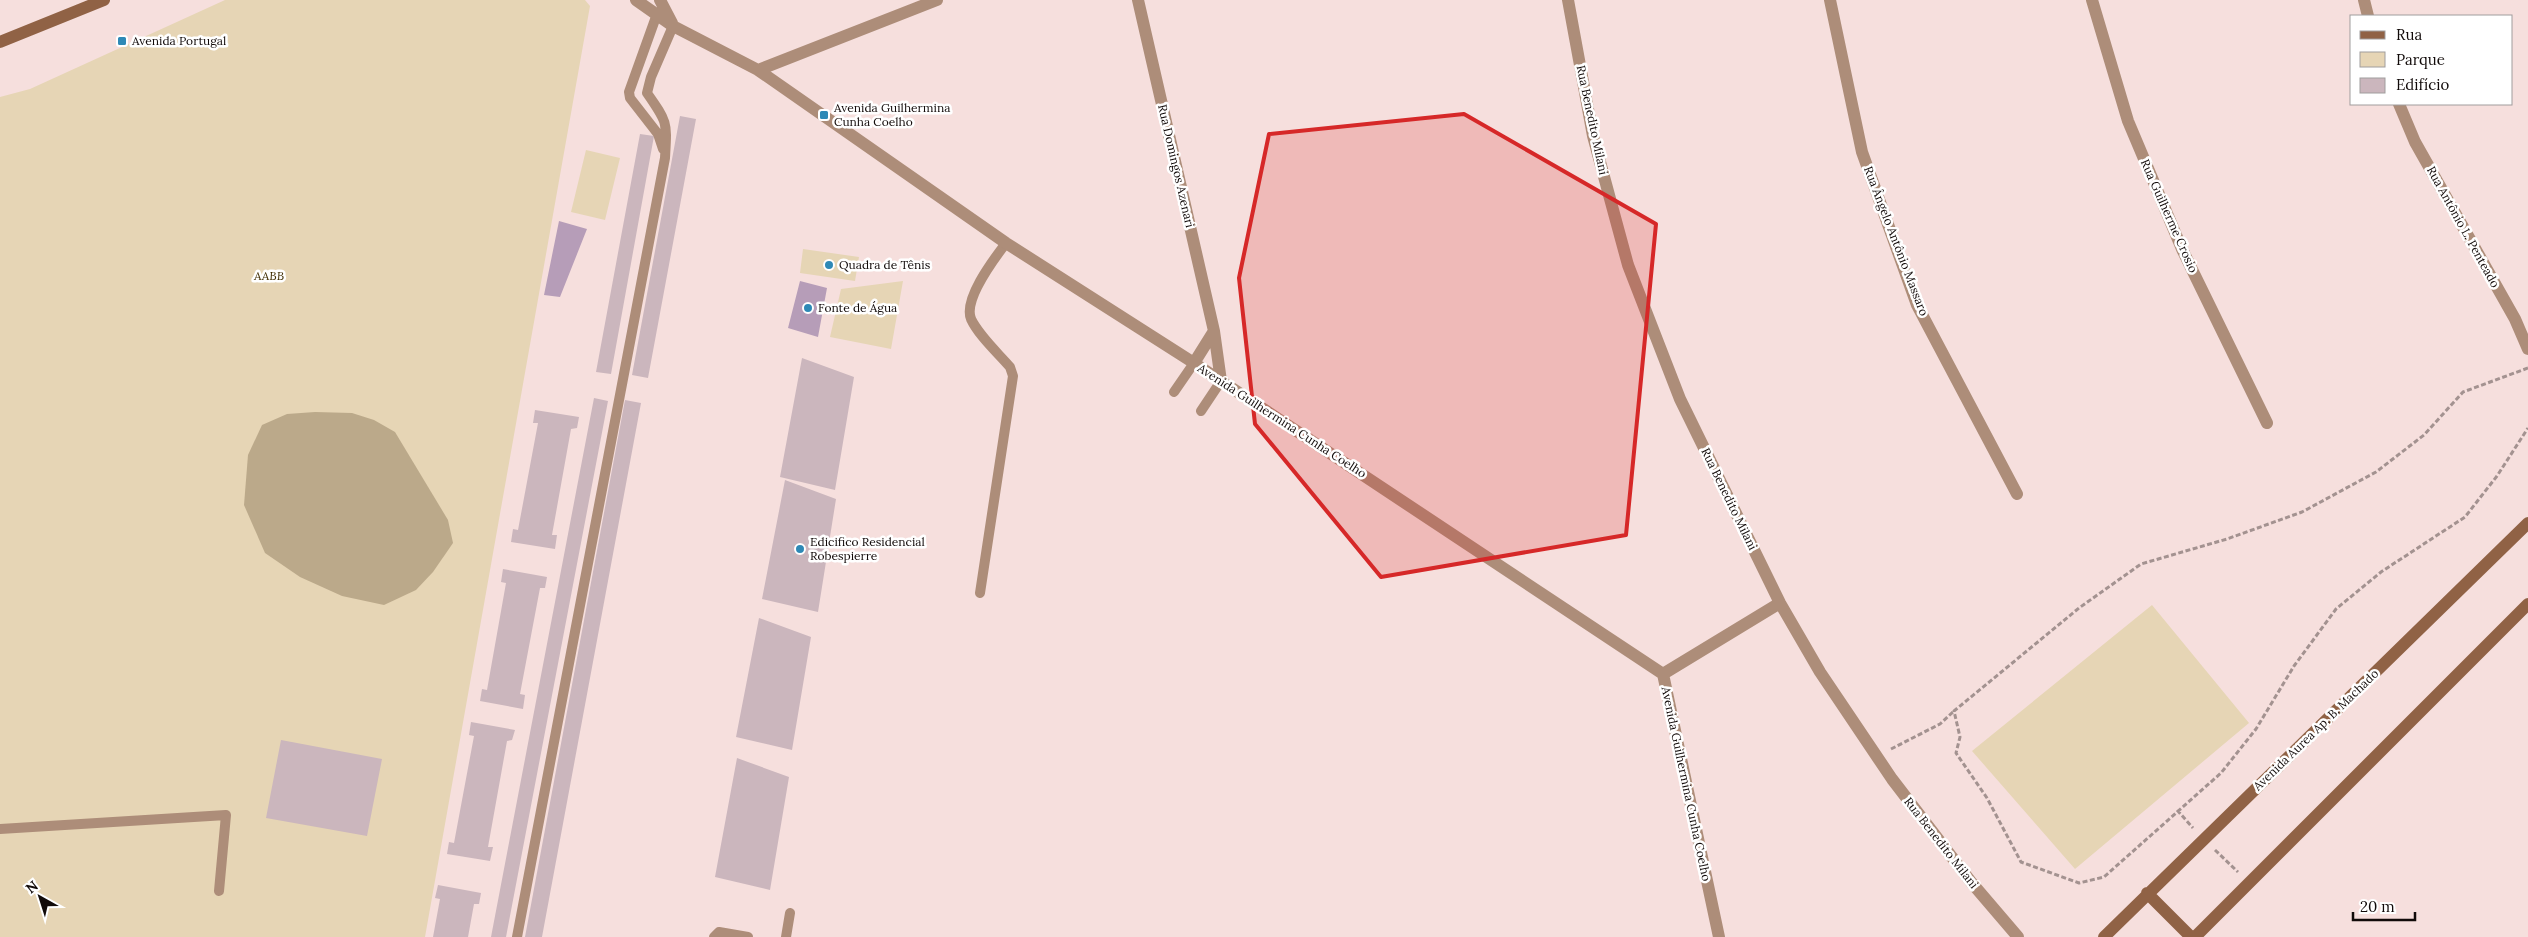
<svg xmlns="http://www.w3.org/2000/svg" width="2528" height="937" font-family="Lora,serif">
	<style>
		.green { fill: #e6d5b5 }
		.forest { fill: #bba98a }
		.water { fill: #b69db8 }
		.building { fill: #cbb6bd }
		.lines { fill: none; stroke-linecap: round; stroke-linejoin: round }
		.path { stroke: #a39290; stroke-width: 3; stroke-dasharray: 5 2.5; stroke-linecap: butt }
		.lane { stroke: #ad8d79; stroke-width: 10 }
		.street { stroke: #ad8d79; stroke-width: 12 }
		.secondary { stroke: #906245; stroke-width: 12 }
		.marked { fill: #d62828; fill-opacity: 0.2; stroke: #d62828; stroke-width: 4; stroke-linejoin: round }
		.poi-dot { fill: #2e89b6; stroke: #fff; stroke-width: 2 }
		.labels { text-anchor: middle; stroke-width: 5; stroke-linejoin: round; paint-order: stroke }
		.poi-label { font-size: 12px; fill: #110a09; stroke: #fff; text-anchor: start }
		.street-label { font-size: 12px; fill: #110a09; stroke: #fff }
		.park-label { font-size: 12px; font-style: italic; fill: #3f2c01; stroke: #fff }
	</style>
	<rect width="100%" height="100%" fill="#f6dfdd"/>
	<!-- green -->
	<path class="green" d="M225,0H585L590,6L425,937H0V97L30,89Z
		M586,150L620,158L605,220L571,212Z
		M803,249L859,257L855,281L800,273Z
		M903,281L891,349L830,337L841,289Z
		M2152,605L2249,723L2075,869L1972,751Z"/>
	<!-- forest -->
	<path class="forest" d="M315,412L352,413L374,420L395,432L448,520L453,543L433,572L416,590L384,605L342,596L300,577L265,553L244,505L248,455L262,425L287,414Z"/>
	<!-- water -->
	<path class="water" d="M559,221L587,229L560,297L544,295Z
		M800,281L827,288L818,337L788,328Z"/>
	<!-- building -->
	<path class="building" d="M680,116L696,119L648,378L632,375Z
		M640,134L654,136L611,374L596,372Z
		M802,358L854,377L835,490L780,477Z
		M594,398L608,401L506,937H491Z
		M625,400L641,403L542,937H525Z
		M535,410L579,417L577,428L571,429L552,535H557L555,549L511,542L513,529L518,530L538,423H533Z
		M785,480L836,499L818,612L762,599Z
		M503,569L547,577L545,588H540L520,694L525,695L523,709L480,701L482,689L487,690L506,583L501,582Z
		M759,618L811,637L792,750L736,737Z
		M471,722L515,730L512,740L507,741L488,847H493L490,861L447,854L449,842L454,843L474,736L469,735Z
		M281,740L382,759L367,836L266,818Z
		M737,758L789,777L770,890L715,877Z
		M438,885L481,893L479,904H474L468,937H433L440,899L435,898Z"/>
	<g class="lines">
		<!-- path -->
		<path class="path" d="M2528,368L2463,392L2424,435L2376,472L2302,512L2227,539L2141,564L2079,608L1954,711L1960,737L1956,753L1987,798L2021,862L2079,883L2104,877L2221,773L2256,729L2294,666L2336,609L2381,572L2465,517L2497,476L2528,428
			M1891,749L1940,724L1954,711
			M2177,810L2193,828
			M2215,850L2238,872"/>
		<!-- lane -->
		<path class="lane" d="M657,14L629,92L630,98L658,134L663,149
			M1174,392L1194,363
			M1201,411L1221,381
			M980,593L1013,376L1010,367C998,353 979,336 971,319C963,299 994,259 1006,243
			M0,829L226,815L219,891
			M517,937L665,158C667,122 668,123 647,93L651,77L673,26
			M714,937L719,932L748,937
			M786,937L790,913"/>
		<!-- street -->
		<path class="street" d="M636,0L673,26L758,70L1006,243L1194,363L1663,674L1719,937
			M660,0L672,23
			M1138,0L1214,331L1221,381
			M1568,0L1593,136L1628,265L1680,399L1780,603L1820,672L1892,779L1971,882L2018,937
			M1830,0L1862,152L1917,305L2017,494
			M2092,0L2128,121L2182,249L2267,423
			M2364,0L2368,16
			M758,70L937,0
			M2399,104L2415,142L2515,319L2528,349
			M1194,363L1214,331
			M1663,674L1780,603"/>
		<!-- secondary -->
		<path class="secondary" d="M0,42L104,0
			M2147,893L2191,937
			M2104,937L2528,523
			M2195,937L2528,604"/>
	</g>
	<!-- marked area -->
	<path class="marked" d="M1464,114L1656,224L1626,535L1381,577L1255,424L1239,278L1269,134Z"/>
	<!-- markers -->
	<g class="poi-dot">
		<rect x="117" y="36" width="10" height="10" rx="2.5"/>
		<rect x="819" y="110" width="10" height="10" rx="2.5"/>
		<circle cx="829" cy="265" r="5"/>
		<circle cx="808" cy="308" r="5"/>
		<circle cx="800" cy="549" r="5"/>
	</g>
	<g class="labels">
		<!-- poi labels -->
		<g class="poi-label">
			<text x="132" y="45">Avenida Portugal</text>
			<text x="834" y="112">Avenida Guilhermina<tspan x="834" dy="14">Cunha Coelho</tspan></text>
			<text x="839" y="269">Quadra de Tênis</text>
			<text x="818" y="312">Fonte de Água</text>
			<text x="810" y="546">Edicifico Residencial<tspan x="810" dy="14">Robespierre</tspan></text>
		</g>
		<!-- street labels -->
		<g class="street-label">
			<text transform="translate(1592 120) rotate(78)" y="4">Rua Benedito Milani</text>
			<text transform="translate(1176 166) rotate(77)" y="4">Rua Domingos Azenari</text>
			<text transform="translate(2169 216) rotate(66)" y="4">Rua Guilherme Crosio</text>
			<text transform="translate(2463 227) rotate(61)" y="4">Rua Antônio L. Penteado</text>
			<text transform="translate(1896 241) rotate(69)" y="4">Rua Ângelo Antônio Massaro</text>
			<text transform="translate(1282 421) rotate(33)" y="4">Avenida Guilhermina Cunha Coelho</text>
			<text transform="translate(1729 499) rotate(64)" y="4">Rua Benedito Milani</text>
			<text transform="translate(2316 730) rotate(-44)" y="4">Avenida Aurea Ap. B. Machado</text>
			<text transform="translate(1686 784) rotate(78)" y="4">Avenida Guilhermina Cunha Coelho</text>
			<text transform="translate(1941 843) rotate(52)" y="4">Rua Benedito Milani</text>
		</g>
		<!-- park labels -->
		<g class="park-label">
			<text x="269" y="280">AABB</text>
		</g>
	</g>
	<!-- legend -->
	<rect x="2350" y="15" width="162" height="90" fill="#ffffff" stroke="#a09d9d"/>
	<rect x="2360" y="31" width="25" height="8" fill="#906245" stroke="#a09d9d"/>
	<text x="2396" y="40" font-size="15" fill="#110a09">Rua</text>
	<rect x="2360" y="52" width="25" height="15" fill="#e6d5b5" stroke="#a09d9d"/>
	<text x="2396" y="65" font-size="15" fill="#110a09">Parque</text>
	<rect x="2360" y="78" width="25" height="15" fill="#cbb6bd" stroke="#a09d9d"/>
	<text x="2396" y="90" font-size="15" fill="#110a09">Edifício</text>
	<!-- north arrow -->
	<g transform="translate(40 897) rotate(321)" stroke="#ffffff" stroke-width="4" paint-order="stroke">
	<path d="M0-4L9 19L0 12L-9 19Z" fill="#110a09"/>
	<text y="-8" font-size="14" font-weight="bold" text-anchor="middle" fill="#110a09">N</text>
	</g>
	<!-- scale -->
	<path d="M2353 912v8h62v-8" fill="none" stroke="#110a09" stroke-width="2.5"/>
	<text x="2360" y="912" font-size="15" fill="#110a09" stroke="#ffffff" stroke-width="4" paint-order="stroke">20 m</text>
</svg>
